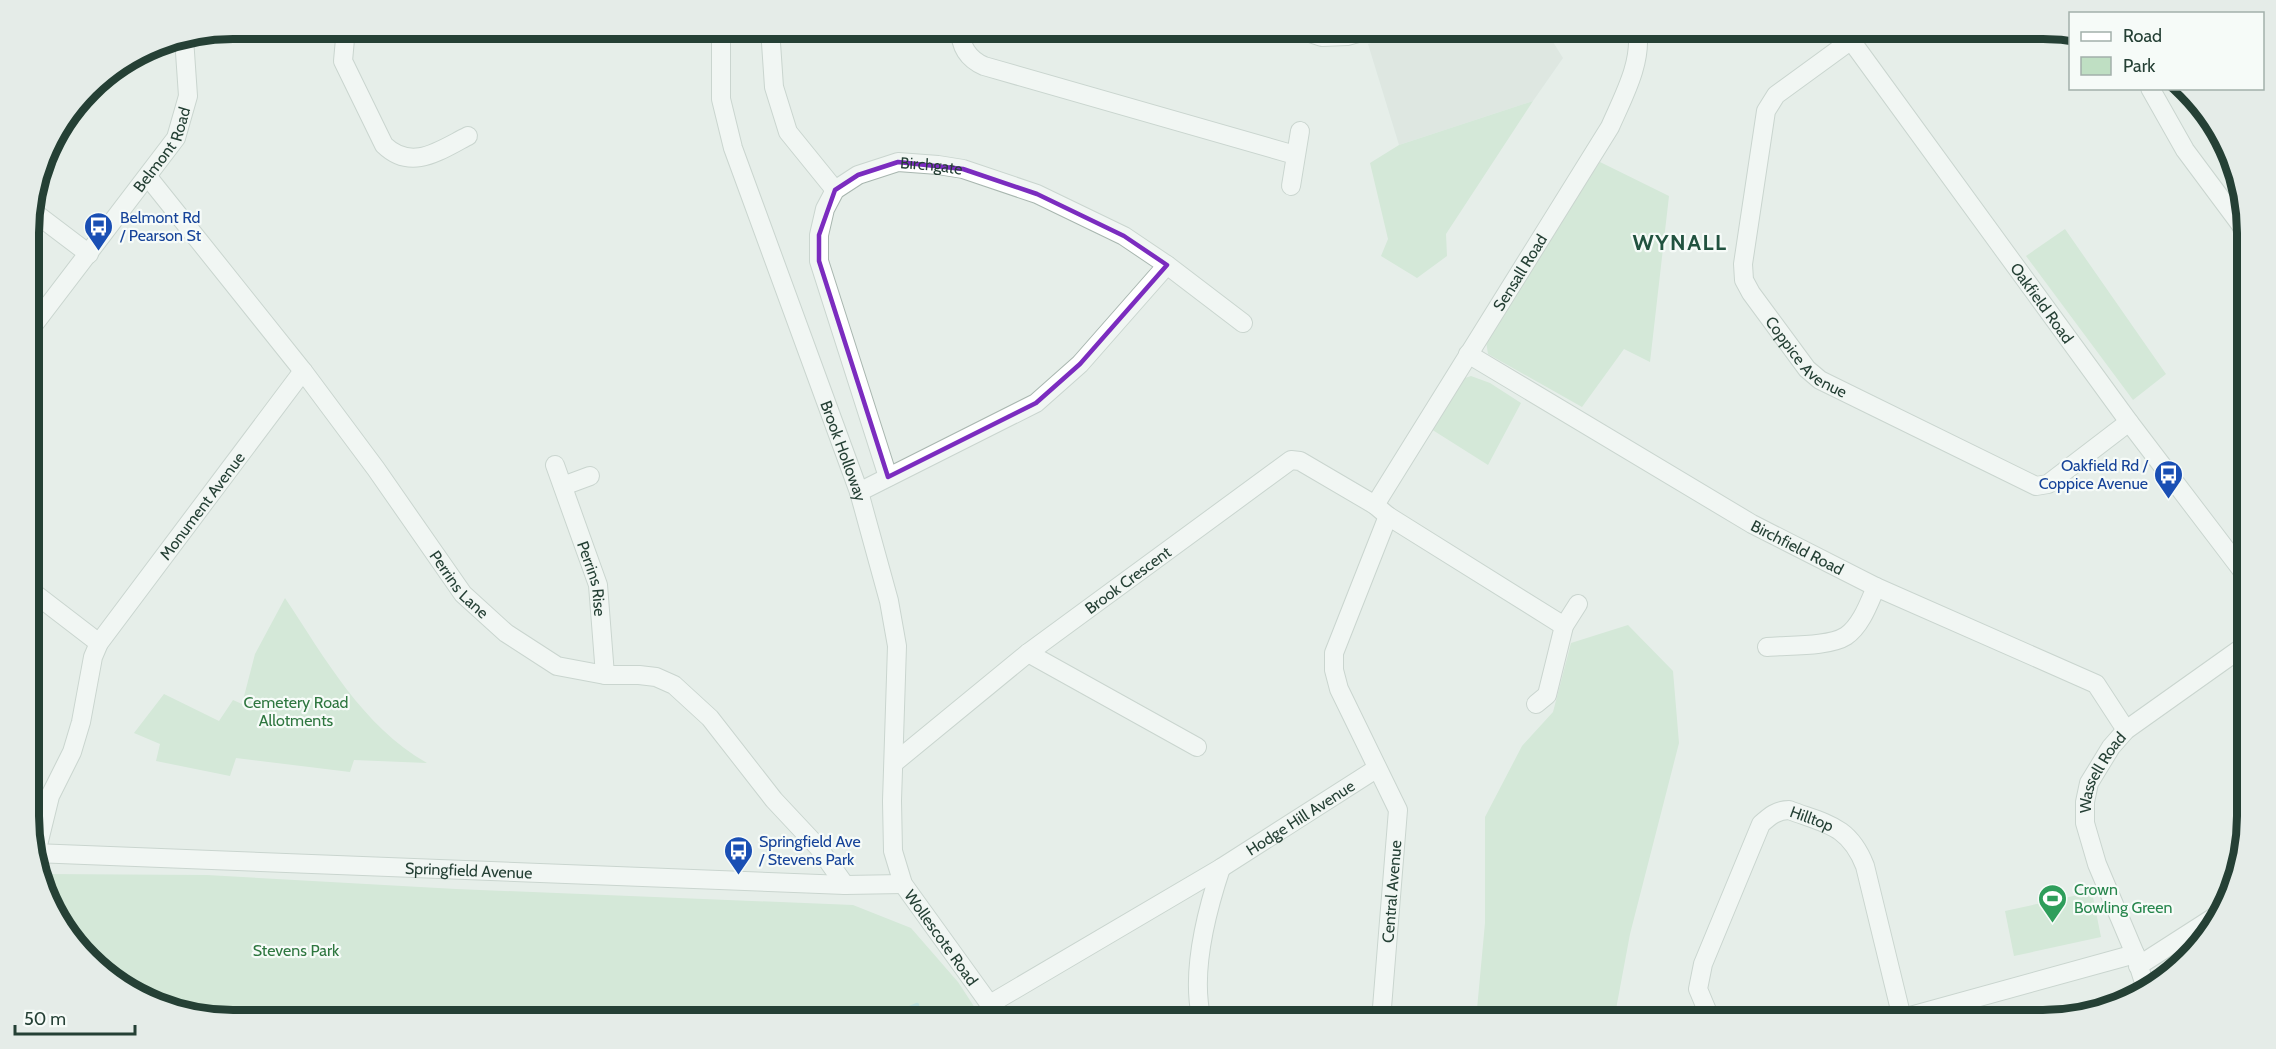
<svg xmlns="http://www.w3.org/2000/svg" width="2276" height="1049" font-family="Cabin,sans-serif">
	<style>
		.built { fill: #d4ded8 }
		.green { fill: #bfdfc3 }
		.lines { fill: none; stroke-linecap: round; stroke-linejoin: round }
		.stream { stroke: #90d1d1; stroke-width: 4.5 }
		.minor-casing { stroke: #a8b6af; stroke-width: 20 }
		.tertiary-casing { stroke: #a8b6af; stroke-width: 20 }
		.minor { stroke: #fff; stroke-width: 18 }
		.tertiary { stroke: #fff; stroke-width: 18 }
		.marked { fill: none; stroke: #7b2cbf; stroke-width: 4.5; stroke-linejoin: round }
		.labels { text-anchor: middle; stroke-width: 4.5; stroke-linejoin: round; paint-order: stroke }
		.street-label { font-size: 16px; fill: #254035; stroke: #f6fbf8 }
		.transit-label { font-size: 16px; fill: #164399; stroke: #f6fbf8; text-anchor: start }
		.park-label { font-size: 16px; fill: #2f7740; stroke: #f6fbf8 }
		.leisure-label { font-size: 16px; fill: #27864d; stroke: #f6fbf8; text-anchor: start }
		.district-label { font-size: 22px; font-weight: bold; letter-spacing: 1.5px; fill: #21523f; stroke: #f6fbf8 }
		.rim { fill: none; stroke: #254035; stroke-width: 8 }
	</style>
	<rect width="100%" height="100%" fill="#e6eee9"/>
	<!-- built -->
	<path class="built" d="M1418,29H1545L1563,58L1533,101L1399,145L1368,44Z"/>
	<!-- green -->
	<path class="green" d="M1533,101L1446,234L1447,256L1417,278L1381,256L1388,239L1370,163L1399,145Z
		M1600,162L1669,196L1650,362L1624,349L1582,407L1488,354L1486,341L1549,236Z
		M2065,229L2166,374L2133,400L2026,256Z
		M1471,376L1490,383L1521,403L1488,465L1431,429L1462,379Z
		M285,598C325,658 362,726 427,763L354,760L350,772L236,758L230,776L156,761L160,744L134,733L164,694L219,721L233,700L242,704L255,654Z
		M1628,625L1673,671L1679,743L1630,934L1614,1020H1476L1485,923V817L1522,746L1553,712L1571,643Z
		M43,874L207,875L456,889L853,905L911,928L958,982L983,1020H233L155,1005L71,941Z
		M2092,892L2101,937L2014,956L2005,911Z"/>
	<g class="lines">
		<!-- stream -->
		<path class="stream" d="M678,1020L696,1011L722,1016L742,1013L759,1020
			M780,1020H804
			M850,1020L858,1016L880,1020
			M881,1020L917,1005"/>
		<defs>
			<g id="minor">
				<path d="M346,28L343,61L384,145C412,172 440,150 468,136"/>
				<path d="M960,28C960,46 968,59 984,66L1295,155"/>
				<path id="s1" d="M1868,28L1776,95L1766,111L1743,264L1744,280L1751,293L1807,369L1820,380L2036,486L2048,484L2129,422"/>
				<path d="M771,43L774,87L788,132L835,190"/>
				<path d="M2150,88L2185,150L2246,232"/>
				<path id="s2" d="M148,177L303,371L376,469L463,594L506,633L557,666L605,675H639L656,677L674,685L710,718L774,800L818,847L845,885"/>
				<path d="M1291,186L1300,131"/>
				<path d="M31,210L89,254"/>
				<path id="s3" d="M1468,354L1752,524L1876,587L2096,684L2126,730"/>
				<path id="s4" d="M555,465L598,585L605,675"/>
				<path id="s5" d="M888,477L819,261V235L825,209L835,190L858,175L898,162L938,165L963,169L1037,194L1124,236L1167,265L1243,323"/>
				<path d="M563,486L590,476"/>
				<path d="M859,492L1036,403L1080,364L1167,265"/>
				<path id="s6" d="M1375,505L1610,127C1623,97 1643,62 1637,28"/>
				<path d="M30,590L99,643"/>
				<path d="M1767,647C1788,645 1829,647 1846,636C1861,626 1869,603 1876,587"/>
				<path d="M1028,653L1197,747"/>
				<path d="M1536,704L1547,695L1564,626L1578,604"/>
				<path id="s7" d="M894,763L1028,653L1291,460L1300,461L1375,505L1388,516L1564,626"/>
				<path id="s8" d="M36,853L50,796L72,752L81,722L93,657L99,643L303,371"/>
				<path d="M2138,966L2219,914"/>
				<path id="s9" d="M2146,989L2135,954L2097,864L2085,823V802L2089,783L2111,747L2126,730L2247,644"/>
				<path id="s10" d="M990,1004L1221,868L1376,769"/>
				<path d="M1202,1020C1190,974 1206,913 1221,868"/>
				<path id="s11" d="M1381,1020L1398,810L1339,689L1334,670V653L1388,516"/>
				<path id="s12" d="M1711,1020L1698,989L1703,964L1761,824C1770,816 1777,810 1789,810C1826,824 1849,825 1865,866L1902,1018"/>
				<path d="M1896,1020L2135,954"/>
			</g>
			<g id="tertiary">
				<path id="s13" d="M721,28V99L733,148L859,492L889,601L897,646L892,801L893,851L903,884L1001,1020"/>
				<path d="M1295,28L1322,37L1347,36L1376,28"/>
				<path id="s14" d="M1842,28L2129,422L2247,577"/>
				<path id="s15" d="M29,331L176,138L188,96L184,38"/>
				<path id="s16" d="M34,853L845,885L903,884"/>
			</g>
		</defs>
		<!-- minor casing -->
		<use href="#minor" class="minor-casing"/>
		<!-- tertiary casing -->
		<use href="#tertiary" class="tertiary-casing"/>
		<!-- minor -->
		<use href="#minor" class="minor"/>
		<!-- tertiary -->
		<use href="#tertiary" class="tertiary"/>
	</g>
	<!-- marked area -->
	<path d="M0 0H2276V1049H0ZM898,162L963,169L1037,194L1124,236L1167,265L1080,364L1036,403L888,477L819,261V235L835,190L858,175Z" fill="#e6eee9" fill-opacity=".55" fill-rule="evenodd"/>
	<path class="marked" d="M898,162L963,169L1037,194L1124,236L1167,265L1080,364L1036,403L888,477L819,261V235L835,190L858,175Z"/>
	<!-- icons -->
	<defs>
		<symbol id="bus-pin" viewBox="-11 -11 22 30"><path d="M0 17L-7.5 6A9.5 9.5 0 1 1 7.5 6Z" fill="#1a4fb4" stroke="#f6fbf8"/><path d="M-5-6H5V4H4V6H2V4H-2V6H-4V4H-5ZM-3.5-4V0h7V-4ZM-3.5 1.2v1.5H-2V1.2ZM2 1.2v1.5H3.5V1.2Z" fill="#fff"/></symbol>
		<symbol id="stadium-pin" viewBox="-11 -11 22 30"><path d="M0 17L-7.5 6A9.5 9.5 0 1 1 7.5 6Z" fill="#2e9e5b" stroke="#f6fbf8"/><path d="M0-5a6.5 5 0 1 0 0 10a6.5 5 0 1 0 0-10ZM-3.5-1.8h7v3.6h-7Z" fill="#fff"/></symbol>
	</defs>
	<g fill-rule="evenodd">
		<use href="#bus-pin" x="82" y="210" width="33" height="45"/>
		<use href="#bus-pin" x="2152" y="458" width="33" height="45"/>
		<use href="#bus-pin" x="722" y="834" width="33" height="45"/>
		<use href="#stadium-pin" x="2036" y="882" width="33" height="45"/>
	</g>
	<g class="labels">
		<!-- street labels -->
		<g class="street-label">
			<text dy="6" stroke="none"><textPath href="#s15" startOffset="226">Belmont Road</textPath></text>
			<text dy="6" stroke="none"><textPath href="#s5" startOffset="404">Birchgate</textPath></text>
			<text dy="6" stroke="none"><textPath href="#s6" startOffset="274">Sensall Road</textPath></text>
			<text dy="6" stroke="none"><textPath href="#s14" startOffset="340">Oakfield Road</textPath></text>
			<text dy="6" stroke="none"><textPath href="#s1" startOffset="404">Coppice Avenue</textPath></text>
			<text dy="6" stroke="none"><textPath href="#s13" startOffset="444">Brook Holloway</textPath></text>
			<text dy="6" stroke="none"><textPath href="#s8" startOffset="392">Monument Avenue</textPath></text>
			<text dy="6" stroke="none"><textPath href="#s3" startOffset="382">Birchfield Road</textPath></text>
			<text dy="6" stroke="none"><textPath href="#s4" startOffset="120">Perrins Rise</textPath></text>
			<text dy="6" stroke="none"><textPath href="#s7" startOffset="297">Brook Crescent</textPath></text>
			<text dy="6" stroke="none"><textPath href="#s2" startOffset="513">Perrins Lane</textPath></text>
			<text dy="6" stroke="none"><textPath href="#s9" startOffset="232">Wassell Road</textPath></text>
			<text dy="6" stroke="none"><textPath href="#s10" startOffset="362">Hodge Hill Avenue</textPath></text>
			<text dy="6" stroke="none"><textPath href="#s12" startOffset="267">Hilltop</textPath></text>
			<text dy="6" stroke="none"><textPath href="#s16" startOffset="435">Springfield Avenue</textPath></text>
			<text dy="6" stroke="none"><textPath href="#s11" startOffset="129">Central Avenue</textPath></text>
			<text dy="6" stroke="none"><textPath href="#s13" startOffset="952">Wollescote Road</textPath></text>
		</g>
		<!-- transit labels -->
		<g class="transit-label">
			<text x="120" y="223">Belmont Rd<tspan x="120" dy="18">/ Pearson St</tspan></text>
			<text x="2148" y="471" text-anchor="end">Oakfield Rd /<tspan x="2148" dy="18">Coppice Avenue</tspan></text>
			<text x="759" y="847">Springfield Ave<tspan x="759" dy="18">/ Stevens Park</tspan></text>
		</g>
		<!-- park labels -->
		<g class="park-label">
			<text x="296" y="708">Cemetery Road<tspan x="296" dy="18">Allotments</tspan></text>
			<text x="296" y="956">Stevens Park</text>
		</g>
		<!-- leisure labels -->
		<g class="leisure-label">
			<text x="2074" y="895">Crown<tspan x="2074" dy="18">Bowling Green</tspan></text>
		</g>
		<!-- district labels -->
		<g class="district-label">
			<text x="1680" y="250">WYNALL</text>
		</g>
	</g>
	<!-- crop -->
	<path d="M0 0H2276V1049H0ZM233 39H2043A194 194 0 0 1 2237 233V816A194 194 0 0 1 2043 1010H233A194 194 0 0 1 39 816V233A194 194 0 0 1 233 39Z" fill="#e5ece8" fill-rule="evenodd"/>
	<path class="rim" d="M233 39H2043A194 194 0 0 1 2237 233V816A194 194 0 0 1 2043 1010H233A194 194 0 0 1 39 816V233A194 194 0 0 1 233 39Z"/>
	<!-- legend -->
	<rect x="2069" y="12" width="195" height="78" fill="#f6fbf8" stroke="#a2b0aa" stroke-width="1.5"/>
	<rect x="2081" y="32" width="30" height="9" fill="#ffffff" stroke="#a2b0aa" stroke-width="1.5"/>
	<text x="2123" y="42" font-size="18" fill="#254035">Road</text>
	<rect x="2081" y="57" width="30" height="18" fill="#bfdfc3" stroke="#a2b0aa" stroke-width="1.5"/>
	<text x="2123" y="72" font-size="18" fill="#254035">Park</text>
	<!-- scale -->
	<path d="M15 1025v9h120v-9" fill="none" stroke="#254035" stroke-width="3"/>
	<text x="24" y="1025" font-size="18" fill="#254035" stroke="#f6fbf8" stroke-width="4.5" paint-order="stroke">50 m</text>
</svg>
